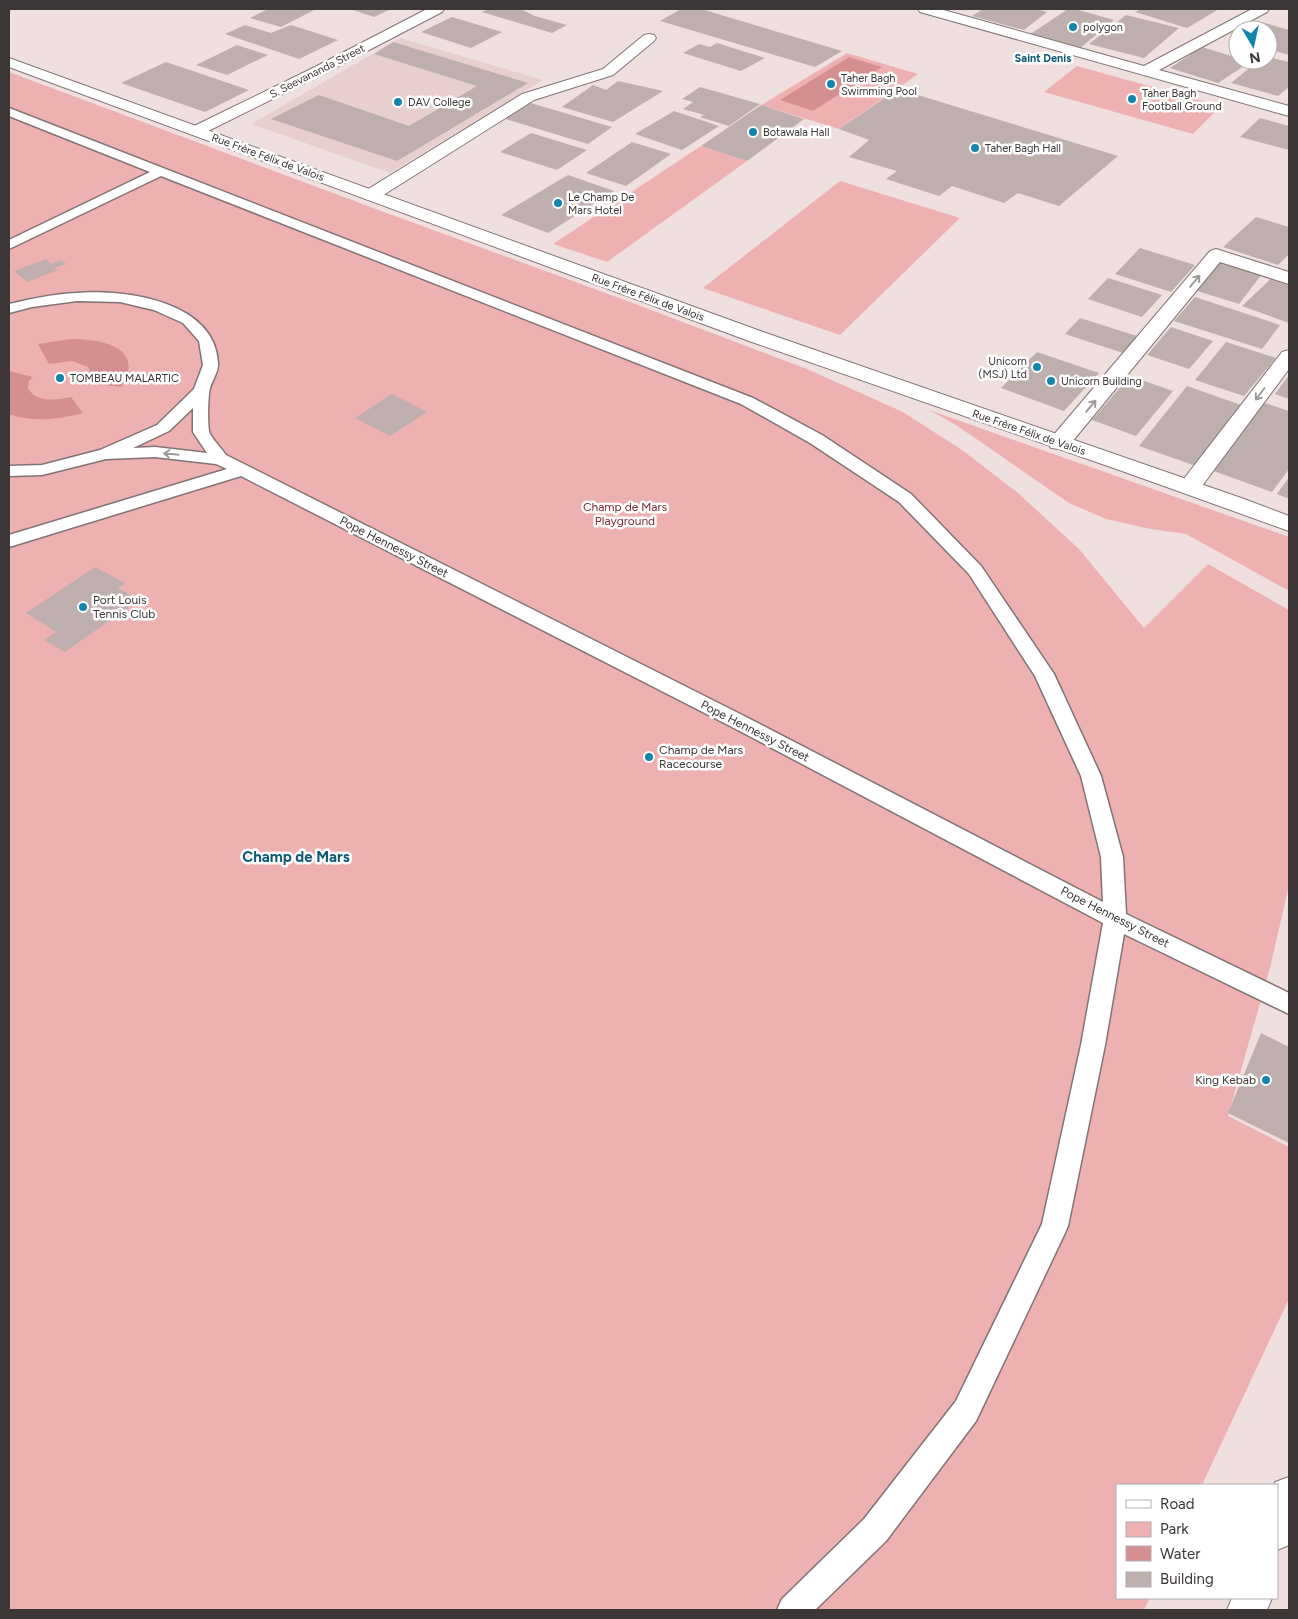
<svg xmlns="http://www.w3.org/2000/svg" width="1298" height="1619" font-family="Figtree,sans-serif">
	<style>
		.built { fill: #e8cfcf }
		.green { fill: #eeb1b2 }
		.water { fill: #d68f91 }
		.building { fill: #beaeae }
		.lines { fill: none; stroke-linecap: round; stroke-linejoin: round }
		.lane-casing { stroke: #817373; stroke-width: 3 }
		.street-casing { stroke: #817373; stroke-width: 2 }
		.secondary-casing { stroke: #817373; stroke-width: 2 }
		.lane { fill: #fff; fill-rule: evenodd }
		.street { fill: #fff; fill-rule: evenodd }
		.secondary { fill: #fff; fill-rule: evenodd }
		.oneway { stroke: #9e9a9a }
		.poi-dot { fill: #1285ab; stroke: #fff; stroke-width: 2 }
		.labels { text-anchor: middle; stroke-width: 5; stroke-linejoin: round; paint-order: stroke }
		.far-poi-label { font-size: 11px; fill: #3c3636; stroke: #fff; text-anchor: start }
		.far-neighbourhood-label { font-size: 11px; font-weight: bold; fill: #0d5973; stroke: #fff }
		.far-street-label { font-size: 11px; fill: #3c3636; stroke: #fff }
		.park-label { font-size: 12px; fill: #7f2a34; stroke: #fff }
		.street-label { font-size: 12px; fill: #3c3636; stroke: #fff }
		.poi-label { font-size: 12px; fill: #3c3636; stroke: #fff; text-anchor: start }
		.quarter-label { font-size: 15px; font-weight: bold; fill: #0d5973; stroke: #fff }
	</style>
	<rect width="100%" height="100%" fill="#f0dfdf"/>
	<!-- built -->
	<path class="built" d="M400,38L543,80L390,173L251,124Z"/>
	<!-- green -->
	<path class="green" d="M847,53L918,74L839,129L761,105Z
		M1077,66L1221,106L1193,134L1044,92Z
		M9,72L384,212L630,302L807,369L903,412L962,450L1018,493L1079,549L1144,628L1208,564L1289,610V885L1270,968L1228,1116L1289,1147V1299L1202,1485H1117V1598H1150L1144,1610H9Z
		M701,146L747,161L607,262L553,244Z
		M840,181L960,218L840,335L703,288Z
		M929,410L1289,537V591L1186,534L1151,529L1106,519L1069,503L956,425Z"/>
	<!-- water -->
	<path class="water" d="M849,57L882,67L813,111L780,100Z
		M71,339C101,339 147,347 121,387L86,383L91,375L88,367L72,361L49,364L38,344Z
		M9,371L33,377L29,381L28,389C38,403 56,400 71,397L83,413C59,419 33,423 9,414Z"/>
	<!-- building -->
	<path class="building" d="M268,9H316L281,27L250,18Z
		M350,9H391L374,17Z
		M488,9H520L535,16L567,25L552,33L482,12Z
		M681,9H701L842,51L815,67L660,21Z
		M983,9H1034L1047,12L1024,30L972,16Z
		M1068,9H1075L1114,20L1079,49L1029,35Z
		M1141,9H1219L1187,28L1135,12Z
		M1126,15L1179,28L1144,58L1089,44Z
		M452,17L502,32L471,48L421,32Z
		M1258,21L1289,30V55L1268,49V30H1246Z
		M245,25L271,33L291,25L338,40L299,59L225,34Z
		M393,42L528,83L397,161L271,119L319,95L409,126L477,86L374,54Z
		M717,43L765,58L741,71L683,53L699,44L710,47Z
		M237,45L268,55L227,75L196,65Z
		M1202,47L1238,58V60L1250,62L1218,83L1170,68Z
		M1268,57L1289,62V87L1278,96L1231,83L1259,60H1268Z
		M166,62L249,90L205,112L121,83Z
		M618,81L663,91L613,122L562,107L593,85L606,90Z
		M700,87L760,104L729,126L700,117L704,115L683,109L693,102L682,99Z
		M898,89L1118,156L1059,206L1018,193L1004,203L952,186L939,196L886,179L897,171L849,157L869,140L839,129Z
		M527,102L612,127L588,144L499,117Z
		M761,105L804,119L747,161L701,146Z
		M674,111L719,126L682,150L635,134Z
		M1260,118L1289,126V150L1240,137Z
		M531,133L587,150L557,170L500,152Z
		M632,142L671,154L626,186L586,173Z
		M568,175L614,191L548,233L501,215Z
		M1256,217L1289,227V254L1278,265L1223,247Z
		M1140,248L1195,265L1171,292L1115,274Z
		M46,259L51,264L61,260L66,264L55,268L58,270L27,282L14,271Z
		M1218,261L1262,274L1239,304L1191,289Z
		M1275,275L1289,280V323L1242,306Z
		M1108,278L1162,295L1142,317L1088,299Z
		M1195,297L1280,325L1262,349L1174,321Z
		M1080,318L1137,336L1123,353L1065,334Z
		M1171,327L1213,341L1189,369L1147,355Z
		M1226,342L1276,358L1244,396L1195,380Z
		M1037,352L1099,373L1064,411L1001,388Z
		M1289,375V399L1275,394Z
		M1130,376L1173,391L1136,436L1092,420Z
		M1187,386L1241,405L1196,466L1139,446Z
		M392,394L427,412L390,436L355,418Z
		M1262,402L1289,411V469L1272,492L1211,470Z
		M1289,477V499L1277,494Z
		M95,567L125,583L118,588L139,600L65,652L44,640L56,632L26,613Z
		M1261,1033L1289,1047V1143L1228,1113Z"/>
	<g class="lines">
		<defs>
			<path id="lane" d="M9,108L753,398L822,435L911,494L981,566L1054,674L1101,776L1123,857L1126,914L1289,993V1014L1124,934L1105,1045L1068,1226L1064,1235L976,1421L886,1541L815,1610H777L782,1599L864,1519L956,1401L1042,1224L1081,1045L1103,923L734,728L241,476L9,547V535L227,469L216,464L155,457L106,459L42,475L9,476V466L42,465L100,450L157,425L194,389L203,365L199,341L183,323L154,310L120,302L77,301L32,307L9,313V304C31,299 54,294 76,293C125,289 215,301 218,363C219,371 212,381 210,388C208,395 207,428 210,434C214,441 221,448 226,455L748,718L1103,902L1101,857L1081,776L1035,676L969,574L899,502L810,443L741,404L161,176L9,249V240L150,172L9,116ZM193,408V432L207,453L155,447L133,448L169,431Z"/>
			<path id="street" d="M427,9H444L442,12L325,73L202,134H190L188,131L190,128L315,67Z
				M918,9H940L1144,66L1252,9H1269L1267,12L1159,70L1289,106V116L920,12Z
				M649,34L654,35L656,38L654,41L613,75L534,100L377,199L371,200L365,199L362,195L365,191L522,94L603,69L644,35Z
				M1216,249L1289,272V284L1220,262L1067,448L1059,449L1051,448L1048,443L1051,438L1210,251Z
				M1289,350V369L1199,490L1191,492L1183,490L1180,485L1183,480L1282,352Z"/>
			<path id="secondary" d="M9,58L763,332L1244,499L1289,516V531L1122,471L749,341L9,67Z
				M1289,1477V1545L1277,1550V1485H1274L1275,1482Z
				M1232,1598H1272L1267,1610H1227Z"/>
		</defs>
		<!-- lane casing -->
		<use href="#lane" class="lane-casing"/>
		<!-- street casing -->
		<use href="#street" class="street-casing"/>
		<!-- secondary casing -->
		<use href="#secondary" class="secondary-casing"/>
		<!-- lane -->
		<use href="#lane" class="lane"/>
		<!-- street -->
		<use href="#street" class="street"/>
		<!-- secondary -->
		<use href="#secondary" class="secondary"/>
	</g>
	<!-- one-way arrows -->
	<defs><path id="oneway-shaft" d="M-6 0H5M1.5-3L5.5 0L1.5 3" fill="none" stroke-width="1.6" stroke-linecap="round" stroke-linejoin="round" transform="scale(1.25)"/></defs>
	<g class="oneway">
		<use href="#oneway-shaft" transform="translate(1195 281) rotate(-50)"/>
		<use href="#oneway-shaft" transform="translate(1260 394) rotate(127)"/>
		<use href="#oneway-shaft" transform="translate(1091 406) rotate(-50)"/>
		<use href="#oneway-shaft" transform="translate(171 454) rotate(-174)"/>
	</g>
	<!-- markers -->
	<g class="poi-dot">
		<circle cx="1073" cy="27" r="5"/>
		<circle cx="831" cy="84" r="5"/>
		<circle cx="1132" cy="99" r="5"/>
		<circle cx="398" cy="102" r="5"/>
		<circle cx="753" cy="132" r="5"/>
		<circle cx="975" cy="148" r="5"/>
		<circle cx="558" cy="203" r="5"/>
		<circle cx="1037" cy="367" r="5"/>
		<circle cx="60" cy="378" r="5"/>
		<circle cx="1051" cy="381" r="5"/>
		<circle cx="83" cy="607" r="5"/>
		<circle cx="649" cy="757" r="5"/>
		<circle cx="1266" cy="1080" r="5"/>
	</g>
	<g class="labels">
		<!-- far-poi labels -->
		<g class="far-poi-label">
			<text x="1083" y="31">polygon</text>
			<text x="841" y="82">Taher Bagh<tspan x="841" dy="13">Swimming Pool</tspan></text>
			<text x="1142" y="97">Taher Bagh<tspan x="1142" dy="13">Football Ground</tspan></text>
			<text x="408" y="106">DAV College</text>
			<text x="763" y="136">Botawala Hall</text>
			<text x="985" y="152">Taher Bagh Hall</text>
			<text x="568" y="201">Le Champ De<tspan x="568" dy="13">Mars Hotel</tspan></text>
			<text x="1027" y="365" text-anchor="end">Unicorn<tspan x="1027" dy="13">(MSJ) Ltd</tspan></text>
			<text x="70" y="382">TOMBEAU MALARTIC</text>
			<text x="1061" y="385">Unicorn Building</text>
		</g>
		<!-- far-neighbourhood labels -->
		<g class="far-neighbourhood-label">
			<text x="1043" y="62">Saint Denis</text>
		</g>
		<!-- far-street labels -->
		<g class="far-street-label">
			<text transform="translate(317 71) rotate(-27)" y="4">S. Seevananda Street</text>
			<text transform="translate(268 157) rotate(20)" y="4">Rue Frère Félix de Valois</text>
			<text transform="translate(648 297) rotate(20)" y="4">Rue Frère Félix de Valois</text>
			<text transform="translate(1029 432) rotate(19)" y="4">Rue Frère Félix de Valois</text>
		</g>
		<!-- park labels -->
		<g class="park-label">
			<text x="625" y="511">Champ de Mars<tspan x="625" dy="14">Playground</tspan></text>
		</g>
		<!-- street labels -->
		<g class="street-label">
			<text transform="translate(394 547) rotate(27)" y="4">Pope Hennessy Street</text>
			<text transform="translate(755 731) rotate(27)" y="4">Pope Hennessy Street</text>
			<text transform="translate(1115 917) rotate(27)" y="4">Pope Hennessy Street</text>
		</g>
		<!-- poi labels -->
		<g class="poi-label">
			<text x="93" y="604">Port Louis<tspan x="93" dy="14">Tennis Club</tspan></text>
			<text x="659" y="754">Champ de Mars<tspan x="659" dy="14">Racecourse</tspan></text>
			<text x="1256" y="1084" text-anchor="end">King Kebab</text>
		</g>
		<!-- quarter labels -->
		<g class="quarter-label">
			<text x="296" y="862">Champ de Mars</text>
		</g>
	</g>
	<!-- border -->
	<rect width="1298" height="1619" fill="none" stroke="#3c3636" stroke-width="20"/>
	<!-- legend -->
	<rect x="1116" y="1484" width="162" height="115" fill="#ffffff" stroke="#b1afaf"/>
	<rect x="1126" y="1500" width="25" height="8" fill="#ffffff" stroke="#b1afaf"/>
	<text x="1160" y="1509" font-size="15" fill="#3c3636">Road</text>
	<rect x="1126" y="1522" width="25" height="15" fill="#eeb1b2" stroke="#b1afaf"/>
	<text x="1160" y="1534" font-size="15" fill="#3c3636">Park</text>
	<rect x="1126" y="1546" width="25" height="15" fill="#d68f91" stroke="#b1afaf"/>
	<text x="1160" y="1559" font-size="15" fill="#3c3636">Water</text>
	<rect x="1126" y="1572" width="25" height="15" fill="#beaeae" stroke="#b1afaf"/>
	<text x="1160" y="1584" font-size="15" fill="#3c3636">Building</text>
	<!-- north arrow -->
	<g transform="translate(1253 45) rotate(171)"><circle r="24" fill="#ffffff" stroke="#b1afaf"/>
	<path d="M0-4L9 19L0 12L-9 19Z" fill="#1285ab"/>
	<text y="-8" font-size="14" font-weight="bold" text-anchor="middle" fill="#3c3636">N</text>
	</g>
</svg>
